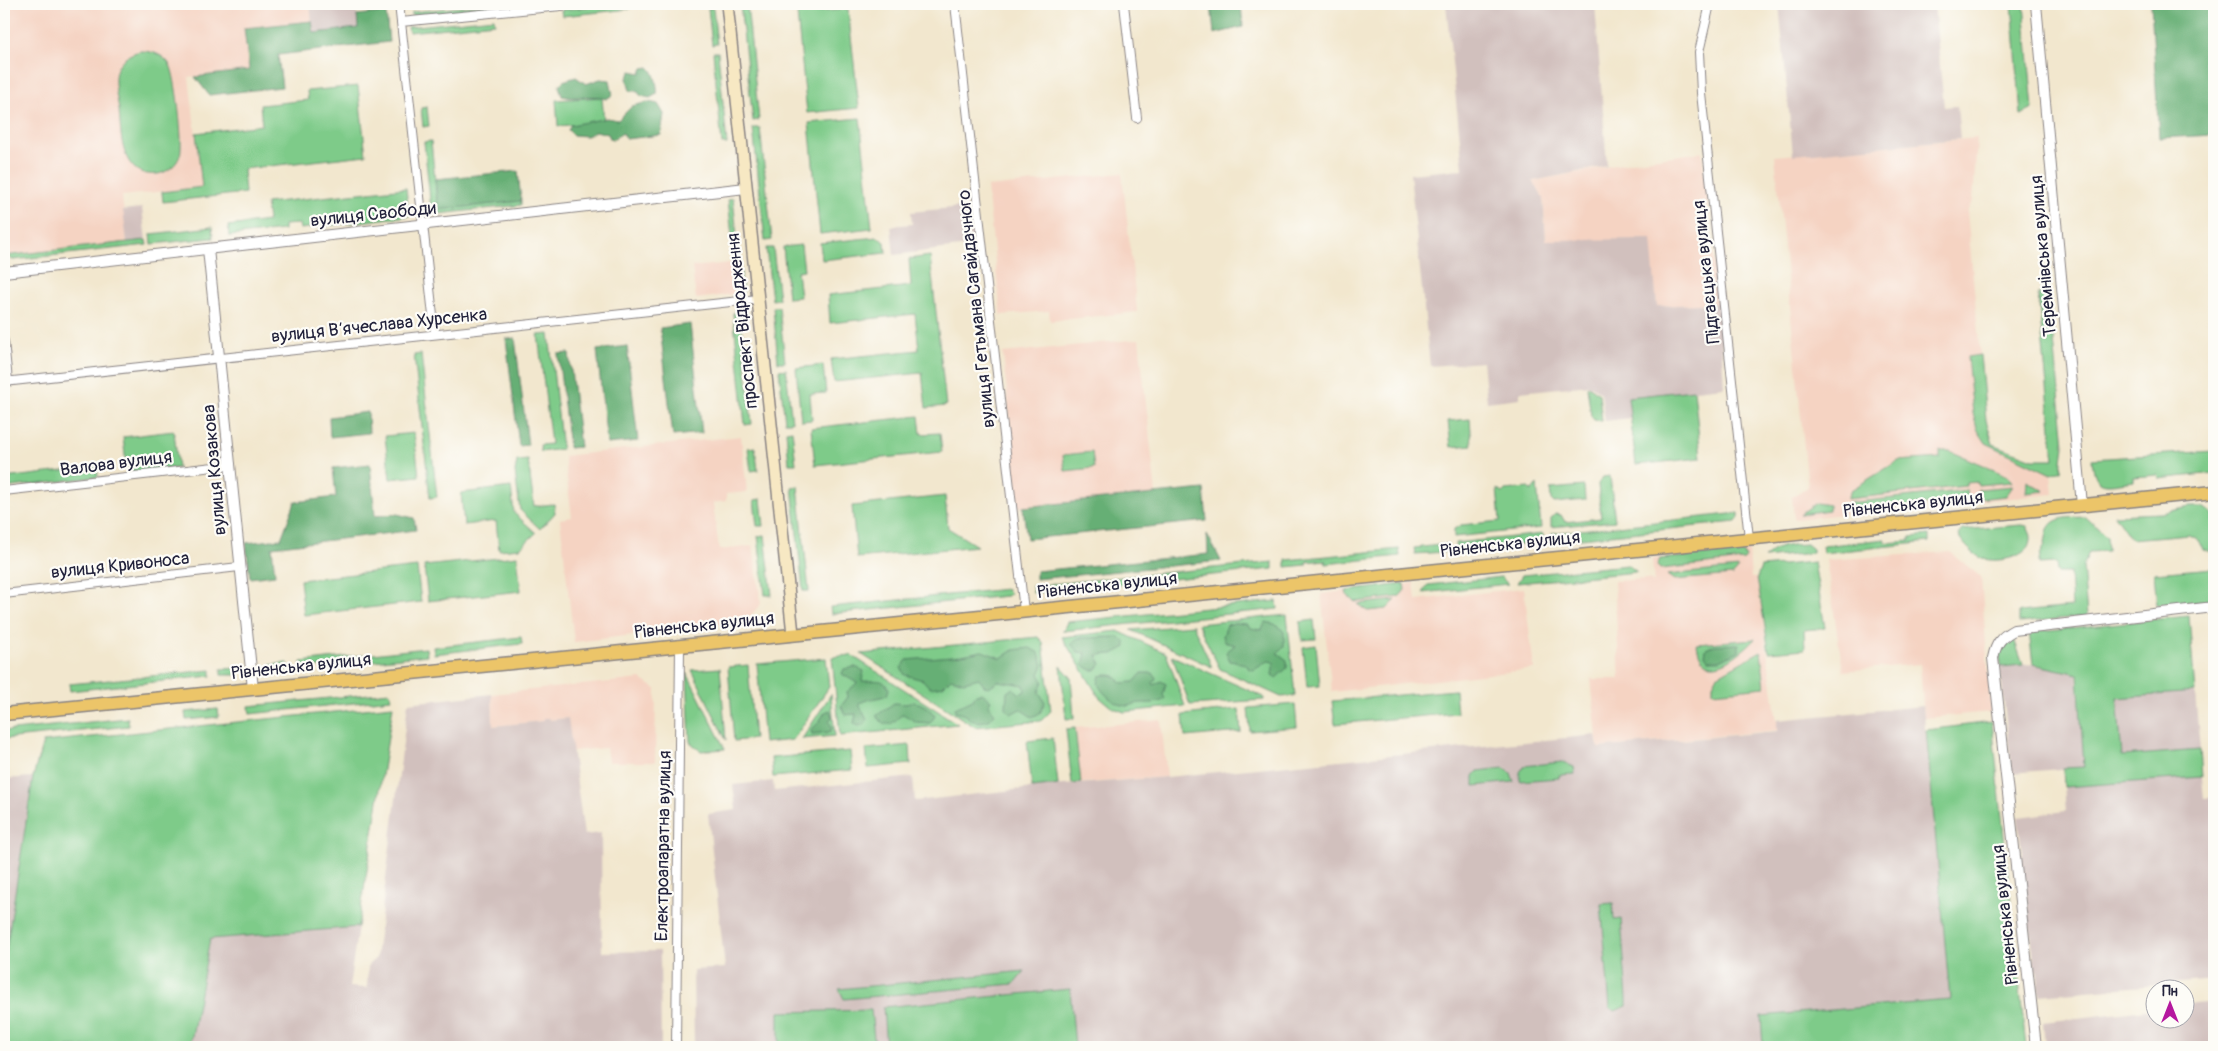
<svg xmlns="http://www.w3.org/2000/svg" width="2218" height="1051" font-family="Pangolin,sans-serif">
	<style>
		.built { fill: #f5d3c2 }
		.industrial { fill: #d1c0bd }
		.green { fill: #7ecb89; stroke: #507662 }
		.forest { fill: #66af75; stroke: #446858 }
		.lines { fill: none; stroke-linecap: round; stroke-linejoin: round }
		.minor-casing { stroke: #8a8484; stroke-width: 10 }
		.tertiary-casing { stroke: #8a8484; stroke-width: 12 }
		.secondary-casing { stroke: #8a8484; stroke-width: 14 }
		.primary-casing { stroke: #8a8484; stroke-width: 15 }
		.minor { stroke: #fff; stroke-width: 8 }
		.tertiary { stroke: #fff; stroke-width: 10 }
		.secondary { stroke: #f7e8c3; stroke-width: 11 }
		.primary { stroke: #ecc569; stroke-width: 12 }
		.labels { text-anchor: middle; stroke-width: 4.5; stroke-linejoin: round; paint-order: stroke }
		.street-label { font-size: 18px; fill: #22223b; stroke: #fdfcf7 }
	</style>
	<rect width="100%" height="100%" fill="#fdfcf7"/>
	<filter id="ink" filterUnits="userSpaceOnUse"><feTurbulence type="fractalNoise" baseFrequency=".02" numOctaves="2"/><feDisplacementMap in="SourceGraphic" scale="10" xChannelSelector="R" yChannelSelector="G"/><feConvolveMatrix kernelMatrix="1 2 1 2 8 2 1 2 1" color-interpolation-filters="sRGB"/></filter>
	<filter id="wash" filterUnits="userSpaceOnUse"><feTurbulence type="fractalNoise" baseFrequency=".0096" numOctaves="4" result="noise"/><feDisplacementMap in="SourceGraphic" scale="20" xChannelSelector="R" yChannelSelector="G"/><feGaussianBlur stdDeviation="1.12" result="paint"/><feColorMatrix in="noise" values="0 0 0 0 0 0 0 0 0 0 0 0 0 0 0 0 0 1.4 0 .05"/><feComposite in="paint" operator="in"/></filter>
	<g filter="url(#wash)">
		<rect width="100%" height="100%" fill="#f2e7ce"/>
		<!-- built -->
		<path class="built" d="M4,4H310L312,21L245,28L249,70L189,77L202,187L122,196L127,242L4,256Z
			M1977,138L1973,201L1967,211L1980,355L1967,357L1986,443L2051,474L2053,494L1794,519L1792,497L1808,487L1775,156Z
			M1702,152L1719,303L1657,306L1650,239L1546,241L1543,198L1533,181L1637,161Z
			M1122,173L1137,312L1050,321L1049,311L1001,315L987,187Z
			M730,263L734,294L696,299L692,267Z
			M1139,339L1156,494L1018,507L1003,353Z
			M741,436L747,492L726,494V501L713,503L719,550L753,546L761,604L744,622L574,642L560,519L572,517L564,456Z
			M1749,550L1751,578H1757L1778,730L1598,748L1591,679H1620L1614,581L1649,579L1654,583L1652,559Z
			M1950,552L1981,577L1991,712L1924,718L1920,664L1843,671L1826,560Z
			M1414,583L1416,600L1524,588L1534,669L1332,692L1321,594Z
			M641,679L656,689L655,762H608L606,748L571,751L568,718L549,720V718H543V721L493,726L492,694Z
			M1161,720L1167,777L1081,783L1075,728Z"/>
		<!-- industrial -->
		<path class="industrial" d="M310,4H356L358,28L313,33Z
			M1446,4H1595L1607,166L1533,181L1543,198L1546,240L1651,239L1657,306L1719,303L1724,387L1629,397L1631,418L1605,421L1601,393L1590,385L1520,392V398L1487,402L1483,362L1430,366L1410,174L1463,169Z
			M1779,4H1934L1944,107L1957,106L1960,139L1793,155Z
			M972,206L976,245L894,255L891,226L912,224L911,212Z
			M142,208L146,240L127,242L123,210Z
			M2033,664L2077,673L2084,767L2012,773L2000,667Z
			M2195,692L2200,750L2122,756L2117,698Z
			M492,694L493,726L543,721V718H549L550,720L568,718L584,835L601,833L602,952L660,951L661,1047H190L210,939L358,927L349,987L367,988L368,965L376,958L408,703Z
			M1923,706L1950,1000L1761,1016L1763,1047H694L693,970L725,968L708,814L736,810L733,785L773,781L774,791L913,777L915,801L1051,786L1167,777L1596,735L1598,748L1777,731V720Z
			M33,777L22,846L4,964V779Z
			M2202,777L2204,799L2214,798V980L2040,995L2037,970H2035L2018,817L2066,811L2064,787Z
			M2214,1002V1047H2045L2043,1022L2155,1009L2156,1018H2186V1005Z"/>
		<!-- green -->
		<path class="green" d="M491,4H533L412,16V12Z
			M619,4H630V9L562,16L561,10Z
			M740,4H747L759,120L753,121Z
			M764,4H808V5L764,9Z
			M2012,4H2024L2033,109L2021,115Z
			M708,8H713L717,44L712,45Z
			M848,9L859,108L807,113L797,14Z
			M494,18L495,23L409,32L408,27Z
			M141,51C153,51 164,55 170,65C176,75 184,145 180,155C177,165 168,172 158,174C120,179 121,134 119,109C117,98 113,82 116,71C120,59 130,53 141,51Z
			M713,52H718L727,144H722Z
			M358,86L366,155L243,169L245,193L163,202L162,192L202,187L196,133L262,125L260,105L308,100L307,91Z
			M602,97L604,122L558,126L556,100Z
			M427,107L429,126L423,127L421,108Z
			M860,118L872,228L820,234L809,123Z
			M753,128H760L772,240L765,241Z
			M431,141L438,209L521,201V205L438,214L431,209L424,142Z
			M406,188L409,216L300,229L299,224L284,225V230L229,236L228,226L268,221L266,203Z
			M733,198L743,293L738,294L728,199Z
			M212,227L213,238L152,244L151,234Z
			M877,237L885,242L886,253L822,260L820,243Z
			M146,240L147,245L13,260L4,256Z
			M801,245L804,270L797,271L800,297L788,298L783,247Z
			M766,248H773L779,299L772,300Z
			M930,256L946,406L926,408L922,373L834,382L831,359L919,350L915,314L830,323L828,295L911,286L909,259Z
			M2038,294H2045L2052,319L2064,445L2061,470L2051,474L1986,443L1977,429L1973,413L1967,357L1980,355L1986,420L1993,444L2033,459H2054Z
			M773,307H779L785,362H778Z
			M733,313H740L752,424L745,425Z
			M549,334L562,449L541,452L540,445L551,444L538,335Z
			M421,354L437,497L430,498L414,355Z
			M823,365L826,393L810,394L812,420L801,421L796,368Z
			M786,369L792,422H785L779,370Z
			M1589,386L1599,394L1602,421L1594,420L1591,416L1587,387Z
			M1694,390L1701,458L1636,465L1628,397Z
			M919,416L921,434L940,433L942,452L815,465L811,428Z
			M1470,419L1472,445L1451,447L1448,421Z
			M792,430L796,464H789L786,431Z
			M174,431L178,468L127,473L123,437Z
			M414,433L419,476L390,479L385,436Z
			M755,447L758,470L751,471L748,448Z
			M1940,451H1950L2008,476L2012,482L1978,485L1977,482L1966,483V486L1847,499L1851,490L1898,461L1940,458Z
			M2214,451V473L2159,479L2158,475L2134,477V481C2106,484 2095,492 2092,459Z
			M1092,452L1094,468L1065,471L1063,455Z
			M528,460L534,506L554,504L555,513L540,529L520,510L515,472L517,461Z
			M97,467L98,477L4,488V478Z
			M1610,476L1615,521L1551,527V518L1555,514L1561,515L1565,522L1601,518L1598,484L1603,477Z
			M2027,481L2045,491L2026,493Z
			M1537,485L1541,528L1454,537V529L1461,525L1500,521L1497,489L1502,493L1505,490L1528,488L1532,491Z
			M798,486L809,591H803L792,487Z
			M1584,486L1585,500L1554,503L1551,500L1550,489Z
			M2013,486L2006,496L1979,499L1978,489Z
			M511,487L514,513L536,533L520,548L499,550L496,521L464,525L461,493Z
			M1967,490L1968,500L1861,511L1853,509L1848,503Z
			M945,496L948,528L977,546L857,558L852,506Z
			M761,499L764,526H757L754,500Z
			M1816,503L1829,505V510L1800,514Z
			M2190,507H2203L2214,515V552L2203,550L2197,538L2190,534L2131,539L2114,515L2161,513Z
			M1739,513V518L1736,522L1553,541L1552,533Z
			M2086,517L2107,537L2108,551L2089,552L2083,566L2087,616L2019,623V612L2072,607L2070,573H2057L2056,563L2039,564C2039,556 2042,551 2045,544C2046,540 2046,536 2047,532C2052,515 2071,518 2086,517Z
			M2021,525L2027,526C2044,553 2004,564 1984,559C1973,555 1964,545 1958,535L1962,530Z
			M1543,534V542L1456,551L1455,543Z
			M765,535L772,595H765L758,536Z
			M1929,535V542L1823,553L1822,546L1885,539L1886,543L1910,541V537Z
			M1448,544L1446,552L1415,554L1414,548Z
			M1807,544L1813,549V553L1764,558C1776,545 1790,545 1807,544Z
			M1399,549L1400,556L1326,564L1325,560L1307,562V565L1286,567V560Z
			M1742,551L1746,557L1744,560L1660,569L1657,566L1660,559Z
			M517,556L521,591L428,601L424,566Z
			M1273,562V569L1033,593L1032,586Z
			M1814,562L1825,628L1804,630L1805,649L1769,652L1757,578L1761,567Z
			M1628,565L1637,572L1517,583L1522,575Z
			M417,567L421,602L304,615L300,580Z
			M1739,568L1733,575L1674,580L1667,575Z
			M2214,568V601L2157,605L2154,573Z
			M1501,577L1508,584L1423,593L1428,585Z
			M1404,584L1405,590L1399,597L1355,602L1347,595L1346,591Z
			M1006,589L1010,593L1007,596L831,614L830,607Z
			M1396,600L1387,609L1368,611L1358,604Z
			M1277,601L1278,609L1063,631L1067,622Z
			M1287,615L1295,696L1281,697L1220,669L1198,624Z
			M2189,616L2195,692L2117,698L2122,756L2200,750L2202,777L2064,787L2063,768L2084,767L2078,674L2033,664L2029,632Z
			M1314,620L1316,639L1302,640L1300,622Z
			M1193,625L1212,667L1131,630Z
			M1118,631L1166,653L1185,706L1124,712L1111,707L1099,697L1062,637Z
			M2013,636L2023,665L2000,667V648Z
			M521,637L522,644L434,654L433,647Z
			M1038,637L1043,642L1051,711L1041,721L975,727L861,654Z
			M1755,639C1739,655 1703,686 1697,644Z
			M1316,645L1320,686L1307,687L1303,647Z
			M426,648L427,655L302,669L301,662Z
			M1761,651L1765,687L1713,692V684L1717,676Z
			M851,655L958,724L840,736L832,657Z
			M1172,656L1264,697V700L1190,705Z
			M826,658L829,687L793,740L764,743L757,664Z
			M288,663L289,670L269,673V665Z
			M748,665L754,739L734,741L728,667Z
			M1061,666L1071,677L1074,718L1066,719Z
			M240,668L237,675H221V669Z
			M720,668L726,740L692,670Z
			M211,670V676L70,691L69,684Z
			M687,673L725,749L701,751L690,742Z
			M1455,690L1457,713L1335,724L1332,701Z
			M390,692L391,699L250,714L249,706Z
			M831,694L835,736L802,739Z
			M1295,704L1297,727L1250,731L1248,708Z
			M393,706L358,927L210,939L190,1047H4V964L33,777L43,742Z
			M218,709L219,717L186,720L185,712Z
			M1239,709L1241,732L1185,737L1183,715Z
			M128,718L129,726L4,739V731Z
			M1992,722L2026,1047H1763L1761,1016L1950,1000L1926,730Z
			M1075,728L1081,783L1072,784L1066,729Z
			M1053,738L1058,785L1032,788L1027,741Z
			M910,745L911,764L868,768L866,749Z
			M850,751L852,770L773,777L771,758Z
			M1562,762L1574,767L1575,774L1559,775V778L1520,781V772L1524,766Z
			M1504,768L1511,773L1514,782L1474,786V776L1478,771Z
			M1613,903L1614,920L1621,919L1627,999V1006L1615,1011L1610,1008L1601,904Z
			M1025,971L1014,984L844,999L839,989Z
			M1070,989L1075,1047H886L883,1007Z
			M871,1010L875,1047H779V1012Z"/>
		<!-- forest -->
		<path class="forest" d="M1211,4H1241L1243,27L1214,34Z
			M2151,4H2214V135L2159,138Z
			M386,12L389,42L278,55L282,87L209,95L195,77L249,70L244,28L312,21L314,33L358,28L357,15Z
			M649,67C655,71 658,87 657,94L650,98L641,96L637,91H630L627,78L631,71L641,73L643,68Z
			M576,77L586,84L600,79L610,80L613,95L606,99C591,93 577,100 562,96L559,86L563,81Z
			M649,102L658,104L664,114L661,135L626,139L623,133L611,140L608,134L596,131L587,136L573,135L568,130L571,125L607,118L618,120L632,106Z
			M518,171L521,201L438,210L435,179Z
			M690,324L702,433L673,436L660,328Z
			M515,338L528,445L519,446L506,339Z
			M627,346L638,441L607,444L597,350Z
			M569,353L580,447L569,448L558,354Z
			M368,412L369,433L330,437L329,417Z
			M370,464L375,516L397,514L414,518L416,530L272,547L275,575L250,578L246,543L281,539L295,502L336,497L333,468Z
			M1204,489L1207,521L1027,539L1023,507Z
			M1207,534L1221,561L1036,579V571L1208,554Z
			M1266,622L1278,625L1284,632V646L1277,653L1287,660V668L1276,678L1272,675L1274,662L1268,661L1254,670L1249,669L1246,664L1230,661L1226,652L1235,645L1225,642L1223,636L1227,625L1234,623L1247,624L1251,628L1261,630Z
			M1118,637L1125,641L1126,647L1113,654L1097,655L1101,664L1096,670H1091L1083,665L1086,653L1078,652L1071,644L1079,638Z
			M1739,644V651L1720,660H1709L1705,655L1706,649L1714,645Z
			M1030,648L1039,653L1043,665L1039,674L1043,681L1039,692L1045,702L1040,713L1032,717L1020,709L1011,714L1006,708L1007,692L1013,688L1020,694L1025,691L1024,685L998,681L989,687L984,686L979,678L964,682L951,678L943,686L930,688L923,680L905,675L901,668L907,660L962,655L982,651L1001,658L1013,650Z
			M855,667L864,671L862,681C875,682 882,676 889,689L887,695C878,699 866,698 859,704L867,720L864,725L858,726L854,723L856,714L845,715L841,706L848,697L847,692L857,683L842,674L844,669Z
			M1142,673H1153L1156,678L1153,683L1154,685L1161,681L1166,684L1163,695L1165,699C1157,704 1150,703 1141,703C1136,703 1131,706 1126,706C1114,704 1103,694 1098,684L1100,676C1110,674 1116,674 1121,683L1134,682Z
			M982,693L991,700L988,705L995,714C987,723 981,723 970,720L966,715L955,712V708L973,700L976,694Z
			M913,702C923,703 929,708 935,716L930,723L916,722L903,714L891,724H884L876,716L894,703L906,704Z
			M830,710L832,717L829,721L832,728L830,732L812,734L811,730L819,722L825,712Z"/>
	</g>
	<g filter="url(#ink)">
		<g class="lines">
			<defs>
				<path id="minor" d="M399,4L435,334
					M955,4L1024,611
					M1124,4L1137,118
					M1710,4L1699,52L1701,93L1749,538
					M401,22L581,4
					M4,341L8,381
					M4,382L758,299
					M4,491L231,465
					M4,594L239,567
					M676,1047L680,646"/>
				<path id="tertiary" d="M2036,4L2082,505
					M208,249L253,689
					M4,272L746,188
					M2036,1047L1993,658C1996,643 2001,637 2014,630L2214,607"/>
				<path id="secondary" d="M727,4L793,634"/>
				<path id="primary" d="M4,714L2214,492"/>
			</defs>
			<!-- minor casing -->
			<use href="#minor" class="minor-casing"/>
			<!-- tertiary casing -->
			<use href="#tertiary" class="tertiary-casing"/>
			<!-- secondary casing -->
			<use href="#secondary" class="secondary-casing"/>
			<!-- primary casing -->
			<use href="#primary" class="primary-casing"/>
			<!-- minor -->
			<use href="#minor" class="minor"/>
			<!-- tertiary -->
			<use href="#tertiary" class="tertiary"/>
			<!-- secondary -->
			<use href="#secondary" class="secondary"/>
			<!-- primary -->
			<use href="#primary" class="primary"/>
		</g>
	</g>
	<g class="labels">
		<!-- street labels -->
		<g class="street-label">
			<text transform="translate(373 214) rotate(-6)" y="6">вулиця Свободи</text>
			<text transform="translate(2043 256) rotate(-95)" y="6">Теремнівська вулиця</text>
			<text transform="translate(1706 272) rotate(-96)" y="6">Підгаєцька вулиця</text>
			<text transform="translate(976 309) rotate(-96)" y="6">вулиця Гетьмана Сагайдачного</text>
			<text transform="translate(742 321) rotate(-96)" y="6">проспект Відродження</text>
			<text transform="translate(379 325) rotate(-6)" y="6">вулиця Вʼячеслава Хурсенка</text>
			<text transform="translate(116 463) rotate(-7)" y="6">Валова вулиця</text>
			<text transform="translate(214 470) rotate(-95)" y="6">вулиця Козакова</text>
			<text transform="translate(1913 504) rotate(-6)" y="6">Рівненська вулиця</text>
			<text transform="translate(1510 544) rotate(-6)" y="6">Рівненська вулиця</text>
			<text transform="translate(120 565) rotate(-6)" y="6">вулиця Кривоноса</text>
			<text transform="translate(1107 585) rotate(-6)" y="6">Рівненська вулиця</text>
			<text transform="translate(704 625) rotate(-6)" y="6">Рівненська вулиця</text>
			<text transform="translate(301 666) rotate(-6)" y="6">Рівненська вулиця</text>
			<text transform="translate(663 846) rotate(-89)" y="6">Електроапаратна вулиця</text>
			<text transform="translate(2005 915) rotate(-96)" y="6">Рівненська вулиця</text>
		</g>
	</g>
	<!-- margin -->
	<rect width="2218" height="1051" fill="none" stroke="#fdfcf7" stroke-width="20"/>
	<!-- north arrow -->
	<g transform="translate(2170 1004)"><circle r="24" fill="#fdfcf7" stroke="#a5a5ac"/>
	<path d="M0-4L9 19L0 12L-9 19Z" fill="#b5179e"/>
	<text y="-8" font-size="14" font-weight="bold" text-anchor="middle" fill="#22223b">Пн</text>
	</g>
</svg>
